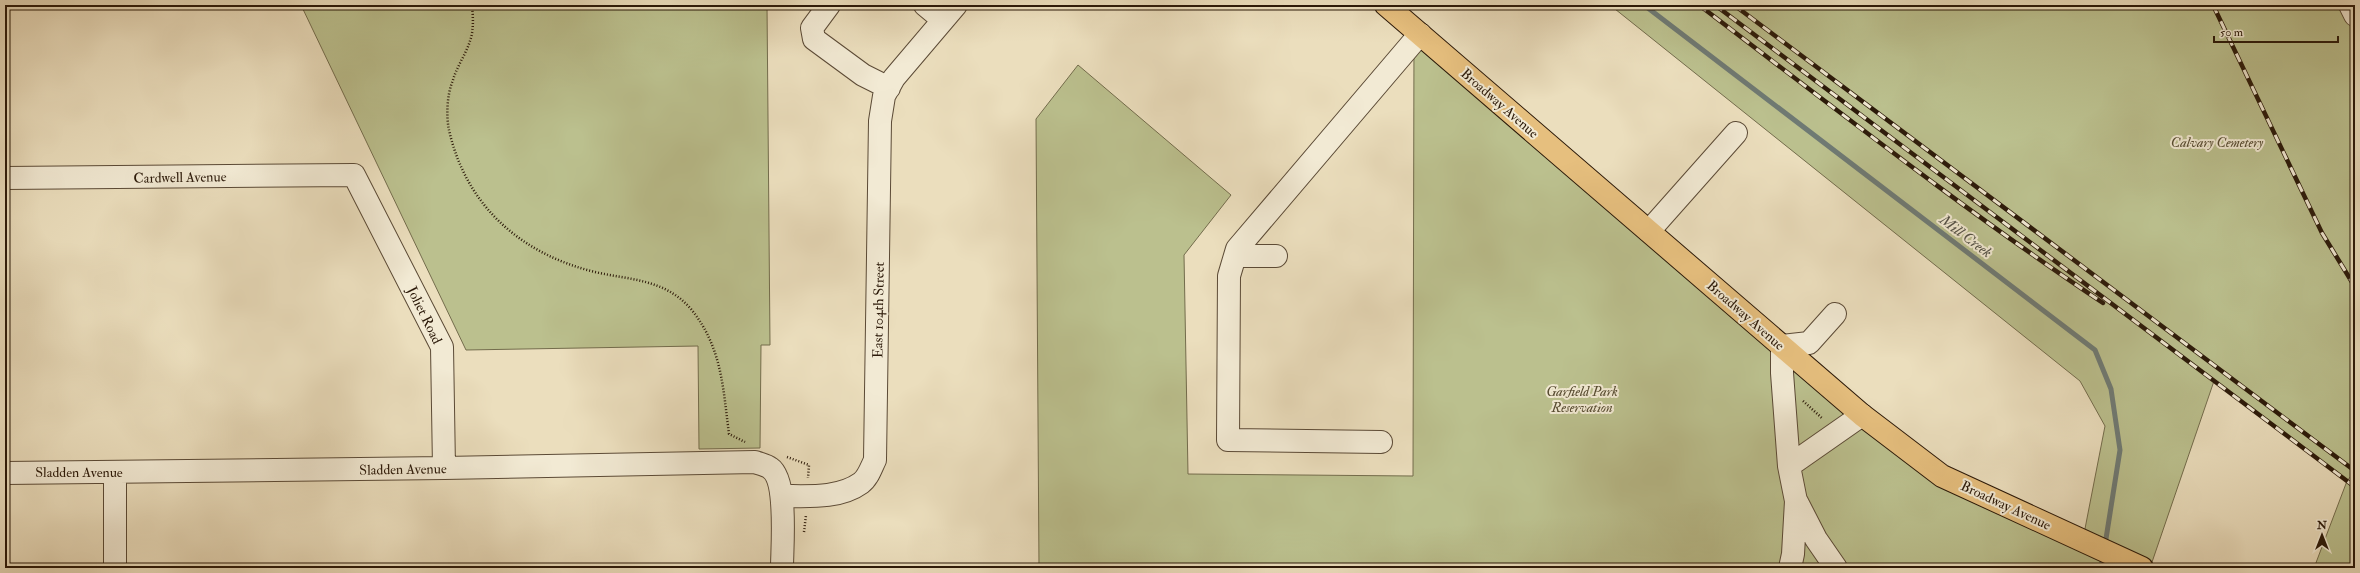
<svg xmlns="http://www.w3.org/2000/svg" width="2360" height="573" font-family="'IM FELL Double Pica',serif">
	<style>
		.green { fill: #bbc08e; stroke: #736c4c }
		.lines { fill: none; stroke-linecap: round; stroke-linejoin: round }
		.stream { stroke: #6f7a74; stroke-width: 5 }
		.minor-casing { stroke: #5b4a36; stroke-width: 24 }
		.major-casing { stroke: #2b1909; stroke-width: 24 }
		.path { stroke: #2b1909; stroke-width: 2.5; stroke-dasharray: 1 2; stroke-linecap: butt }
		.minor { stroke: #f2ead4; stroke-width: 22 }
		.major { stroke: #e6bf7e; stroke-width: 22 }
		.rail-casing { stroke: #2b1909; stroke-width: 4.5 }
		.rail { stroke: #f2ead4; stroke-width: 3; stroke-dasharray: 9; stroke-linecap: butt }
		.labels { text-anchor: middle; stroke-width: 4; stroke-linejoin: round; paint-order: stroke }
		.street-label { font-size: 14px; fill: #2b1909; stroke: #f2ead4 }
		.park-label { font-size: 14px; font-style: italic; fill: #564b31; stroke: #f2ead4 }
		.water-label { font-size: 15px; font-style: italic; fill: #535147; stroke: #f2ead4 }
	</style>
	<rect width="100%" height="100%" fill="#ebdebd"/>
	<filter id="stains"><feTurbulence type="fractalNoise" baseFrequency=".005" numOctaves="4"/><feColorMatrix values="0 0 0 0 .2 0 0 0 0 .09 0 0 0 0 .02 0 0 0 .5 -.17"/></filter>
	<radialGradient id="worn" r=".72"><stop offset=".6" stop-color="#630" stop-opacity="0"/><stop offset="1" stop-color="#630" stop-opacity=".3"/></radialGradient>
	<!-- green -->
	<path class="green" d="M301,5H767L770,345H761L760,448L699,449L698,346L466,350Z
		M1610,5H2355V471L2347,481L2355,487V568H2314L2347,481L2214,381L2150,568H1039L1036,119L1078,65L1231,195L1184,255L1188,474L1413,476L1414,33L1942,476L2083,539L2105,426L2080,381Z"/>
	<g class="lines">
		<!-- stream -->
		<path class="stream" d="M1644,5L2095,350L2111,389L2120,450L2105,545
			M2101,568L2103,555"/>
		<defs>
			<path id="minor" d="M829,5L812,28L814,39L863,75L889,88
				M925,5L943,20
				M2350,5L2355,15
				M5,178L354,175L442,347L444,468
				M1649,231L1736,133
				M1235,256H1276
				M1381,442L1228,440L1229,276L1237,249L1420,34
				M1789,466L1862,415
				M5,473L444,468L755,462C760,464 766,465 770,468C788,480 782,547 782,568
				M782,496C807,496 839,499 861,483C868,478 871,468 875,460L880,121L884,96L894,78L956,5
				M1797,502L1816,539L1836,568
				M115,568V472
				M1790,568L1793,554L1796,501L1789,466L1782,373V346L1809,343L1835,314"/>
			<path id="major" d="M1386,5L1862,415L1942,476L2142,568"/>
		</defs>
		<!-- minor casing -->
		<use href="#minor" class="minor-casing"/>
		<!-- major casing -->
		<use href="#major" class="major-casing"/>
		<!-- path -->
		<path class="path" d="M472,5C473,17 474,30 470,41C466,54 457,66 453,80C447,94 446,116 449,130C466,206 521,254 595,272C630,280 665,279 691,309C722,347 723,388 729,434L745,442
			M1803,401L1823,419
			M787,457L809,465L808,478
			M804,532L806,515"/>
		<!-- minor -->
		<use href="#minor" class="minor"/>
		<!-- major -->
		<use href="#major" class="major"/>
		<defs>
			<path id="rail" d="M1699,5C1832,106 1964,210 2103,303
				M1715,5L2355,487
				M1734,5L2355,471
				M2213,5L2322,233L2355,287"/>
		</defs>
		<!-- rail casing -->
		<use href="#rail" class="rail-casing"/>
		<!-- rail -->
		<use href="#rail" class="rail"/>
	</g>
	<g class="labels">
		<!-- street labels -->
		<g class="street-label">
			<text transform="translate(1500 103) rotate(41)" y="5">Broadway Avenue</text>
			<text transform="translate(180 177) rotate(-1)" y="5">Cardwell Avenue</text>
			<text transform="translate(878 310) rotate(-89)" y="5">East 104th Street</text>
			<text transform="translate(425 315) rotate(64)" y="5">Joliet Road</text>
			<text transform="translate(1746 315) rotate(41)" y="5">Broadway Avenue</text>
			<text transform="translate(403 469) rotate(-1)" y="5">Sladden Avenue</text>
			<text x="79" y="477">Sladden Avenue</text>
			<text transform="translate(2006 505) rotate(25)" y="5">Broadway Avenue</text>
		</g>
		<!-- park labels -->
		<g class="park-label">
			<text x="2217" y="147">Calvary Cemetery</text>
			<text x="1582" y="396">Garfield Park<tspan x="1582" dy="16">Reservation</tspan></text>
		</g>
		<!-- water labels -->
		<g class="water-label">
			<text transform="translate(1966 236) rotate(37)" y="5">Mill Creek</text>
		</g>
	</g>
	<!-- margin -->
	<rect width="2360" height="573" fill="none" stroke="#ebdebd" stroke-width="20"/>
	<rect x="6" y="6" width="2348" height="561" fill="none" stroke="#2b1909" stroke-width="2"/>
	<rect x="10" y="10" width="2340" height="553" fill="none" stroke="#2b1909"/>
	<!-- north arrow -->
	<g transform="translate(2322 535)" stroke="#f2ead4" stroke-width="3" paint-order="stroke">
	<path d="M0-3L7 15L0 10L-7 15Z" fill="#2b1909"/>
	<text y="-6" font-size="11" font-weight="bold" text-anchor="middle" fill="#2b1909">N</text>
	</g>
	<!-- scale -->
	<path d="M2214 36v6h124v-6" fill="none" stroke="#2b1909" stroke-width="2"/>
	<text x="2220" y="36" font-size="12" fill="#2b1909" stroke="#f2ead4" stroke-width="3" paint-order="stroke">50 m</text>
	<rect width="100%" height="100%" filter="url(#stains)"/>
	<rect width="100%" height="100%" fill="url(#worn)"/>
</svg>
